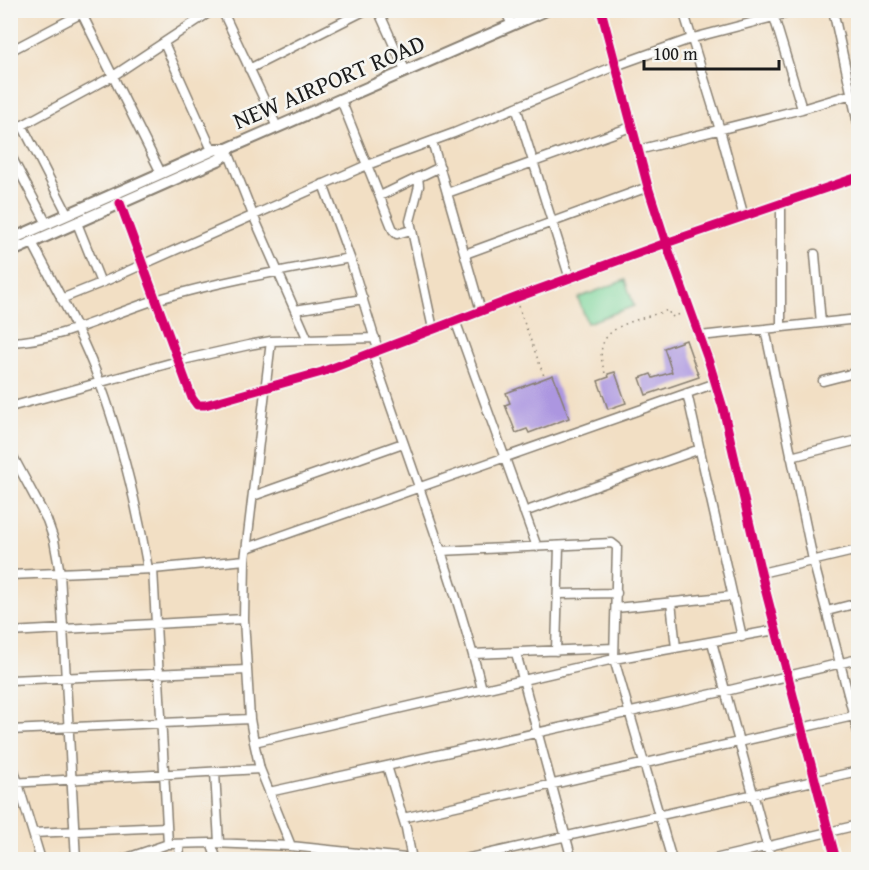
<svg xmlns="http://www.w3.org/2000/svg" width="869" height="870" font-family="'Gentium Book Plus',serif">
	<style>
		.green { fill: #7dd59a; stroke: #4c785b; stroke-width: 1.5 }
		.building { fill: #ac96e0 }
		.lines { fill: none; stroke-linecap: round; stroke-linejoin: round }
		.minor-casing { stroke: #877e70; stroke-width: 11 }
		.tertiary-casing { stroke: #877e70; stroke-width: 14 }
		.path { stroke: #877e70; stroke-width: 1.5; stroke-dasharray: 1.5 4.5; stroke-linecap: butt }
		.minor { stroke: #fff; stroke-width: 8 }
		.tertiary { stroke: #fff; stroke-width: 10 }
		.cycleway-casing { stroke: #f6f6f2; stroke-width: 13 }
		.cycleway { stroke: #d6006c; stroke-width: 9 }
		.labels { text-anchor: middle; stroke-width: 5; stroke-linejoin: round; paint-order: stroke }
		.street-label { font-size: 24px; fill: #1c1c1c; stroke: #f6f6f2 }
	</style>
	<rect width="100%" height="100%" fill="#f6f6f2"/>
	<filter id="ink" filterUnits="userSpaceOnUse"><feTurbulence type="fractalNoise" baseFrequency=".0167" numOctaves="2"/><feDisplacementMap in="SourceGraphic" scale="12" xChannelSelector="R" yChannelSelector="G"/><feConvolveMatrix kernelMatrix="1 2 1 2 8 2 1 2 1" color-interpolation-filters="sRGB"/></filter>
	<filter id="wash" filterUnits="userSpaceOnUse"><feTurbulence type="fractalNoise" baseFrequency=".008" numOctaves="4" result="noise"/><feDisplacementMap in="SourceGraphic" scale="24" xChannelSelector="R" yChannelSelector="G"/><feGaussianBlur stdDeviation="1.35" result="paint"/><feColorMatrix in="noise" values="0 0 0 0 0 0 0 0 0 0 0 0 0 0 0 0 0 1.4 0 .05"/><feComposite in="paint" operator="in"/></filter>
	<g filter="url(#wash)">
		<rect width="100%" height="100%" fill="#f2dfc4"/>
		<!-- green -->
		<path class="green" d="M625,280L634,306L587,323L578,298Z"/>
		<g id="blocks">
			<!-- building -->
			<path class="building" d="M686,340L699,377L646,395L640,378L651,374L653,378L672,372L664,348Z
				M615,372L626,403L608,409L598,381L609,377L608,374Z
				M553,375L569,418L529,433L527,429L516,433L505,405L510,403L506,393Z"/>
		</g>
	</g>
	<g filter="url(#ink)">
		<use href="#blocks" fill-opacity="0" stroke="#877e70" stroke-width="1.5"/>
		<g class="lines">
			<defs>
				<path id="minor" d="M80,10L161,173
					M222,10L277,127
					M378,10L406,72
					M505,10L512,25
					M601,10L648,187L666,243L709,362L723,408L761,573L836,860
					M683,10L720,130L744,217
					M833,10L858,124
					M774,17L802,109
					M164,43L212,150
					M10,51L86,11
					M249,69L366,10
					M341,100L393,230L397,234L411,230
					M516,107L570,279
					M22,125L68,215
					M10,132L113,76L213,10
					M432,141L481,311
					M227,149L253,215L308,340
					M638,150L802,109L852,94
					M10,154L47,224
					M418,177L419,186L410,221L433,329
					M323,184L350,258L376,343
					M447,193L631,127
					M380,196L440,167
					M120,203L192,398L197,405H205L322,372L515,298L666,243L858,177
					M781,204V327
					M77,223L101,283
					M32,242C56,288 82,334 100,383C122,443 137,506 148,569
					M465,254L648,187
					M815,254L821,323
					M61,299L101,283L367,165L454,133L615,66L693,38L800,10
					M295,310L363,299
					M455,320L537,547
					M765,329L813,560L858,732
					M700,336L858,319
					M271,341L245,560L244,619L250,719L254,742L260,769L291,846
					M10,342C63,340 109,314 159,299C221,281 286,270 350,258
					M372,352C410,464 453,575 482,689
					M823,381L858,372
					M687,393L742,637
					M10,407L178,361L249,345L271,341L375,338
					M10,451L47,520L54,540L60,573L76,860
					M791,457L858,440
					M253,496L403,443
					M524,512L700,449
					M247,548L716,383
					M440,551L612,543L617,547L614,659L672,860
					M153,569L168,844
					M761,573L858,550
					M10,575L153,569L245,560
					M558,594L617,593
					M671,602L676,648
					M616,608L733,596
					M827,611L858,603
					M10,632L244,619
					M712,642L771,860
					M556,651L559,546
					M516,653L572,860
					M473,654L614,648
					M10,680L247,670
					M10,730L250,719
					M254,742L614,659L775,630
					M10,757L41,860
					M387,766L406,828L412,860
					M215,772L219,843
					M10,783L260,769
					M269,792L726,691L858,659
					M403,818L858,715
					M33,833L167,827
					M211,843L217,860
					M179,844L180,860
					M121,860L168,844L211,843L291,846L424,860
					M460,860L858,771
					M710,860L858,825"/>
				<path id="tertiary" d="M10,240L216,149H227L546,10
					M10,252L218,160L224,156L227,149"/>
			</defs>
			<!-- minor casing -->
			<use href="#minor" class="minor-casing"/>
			<!-- tertiary casing -->
			<use href="#tertiary" class="tertiary-casing"/>
			<!-- path -->
			<path class="path" d="M518,306L544,376
				M605,373C588,325 632,323 668,310L671,317L681,314"/>
			<!-- minor -->
			<use href="#minor" class="minor"/>
			<!-- tertiary -->
			<use href="#tertiary" class="tertiary"/>
			<defs>
				<path id="cycleway" d="M601,10L648,187L666,243L709,362L723,408L761,573L836,860
					M120,203L192,398L197,405H205L322,372L515,298L666,243L858,177"/>
			</defs>
			<!-- cycleway casing -->
			<use href="#cycleway" class="cycleway-casing"/>
			<!-- cycleway -->
			<use href="#cycleway" class="cycleway"/>
		</g>
	</g>
	<g class="labels">
		<!-- street labels -->
		<g class="street-label">
			<text transform="translate(329 82) rotate(-23)" y="8">NEW AIRPORT ROAD</text>
		</g>
	</g>
	<!-- margin -->
	<rect width="869" height="870" fill="none" stroke="#f6f6f2" stroke-width="36"/>
	<!-- scale -->
	<path d="M644 60v9h135v-9" fill="none" stroke="#1c1c1c" stroke-width="3"/>
	<text x="653" y="60" font-size="18" fill="#1c1c1c" stroke="#f6f6f2" stroke-width="4.5" paint-order="stroke">100 m</text>
</svg>
